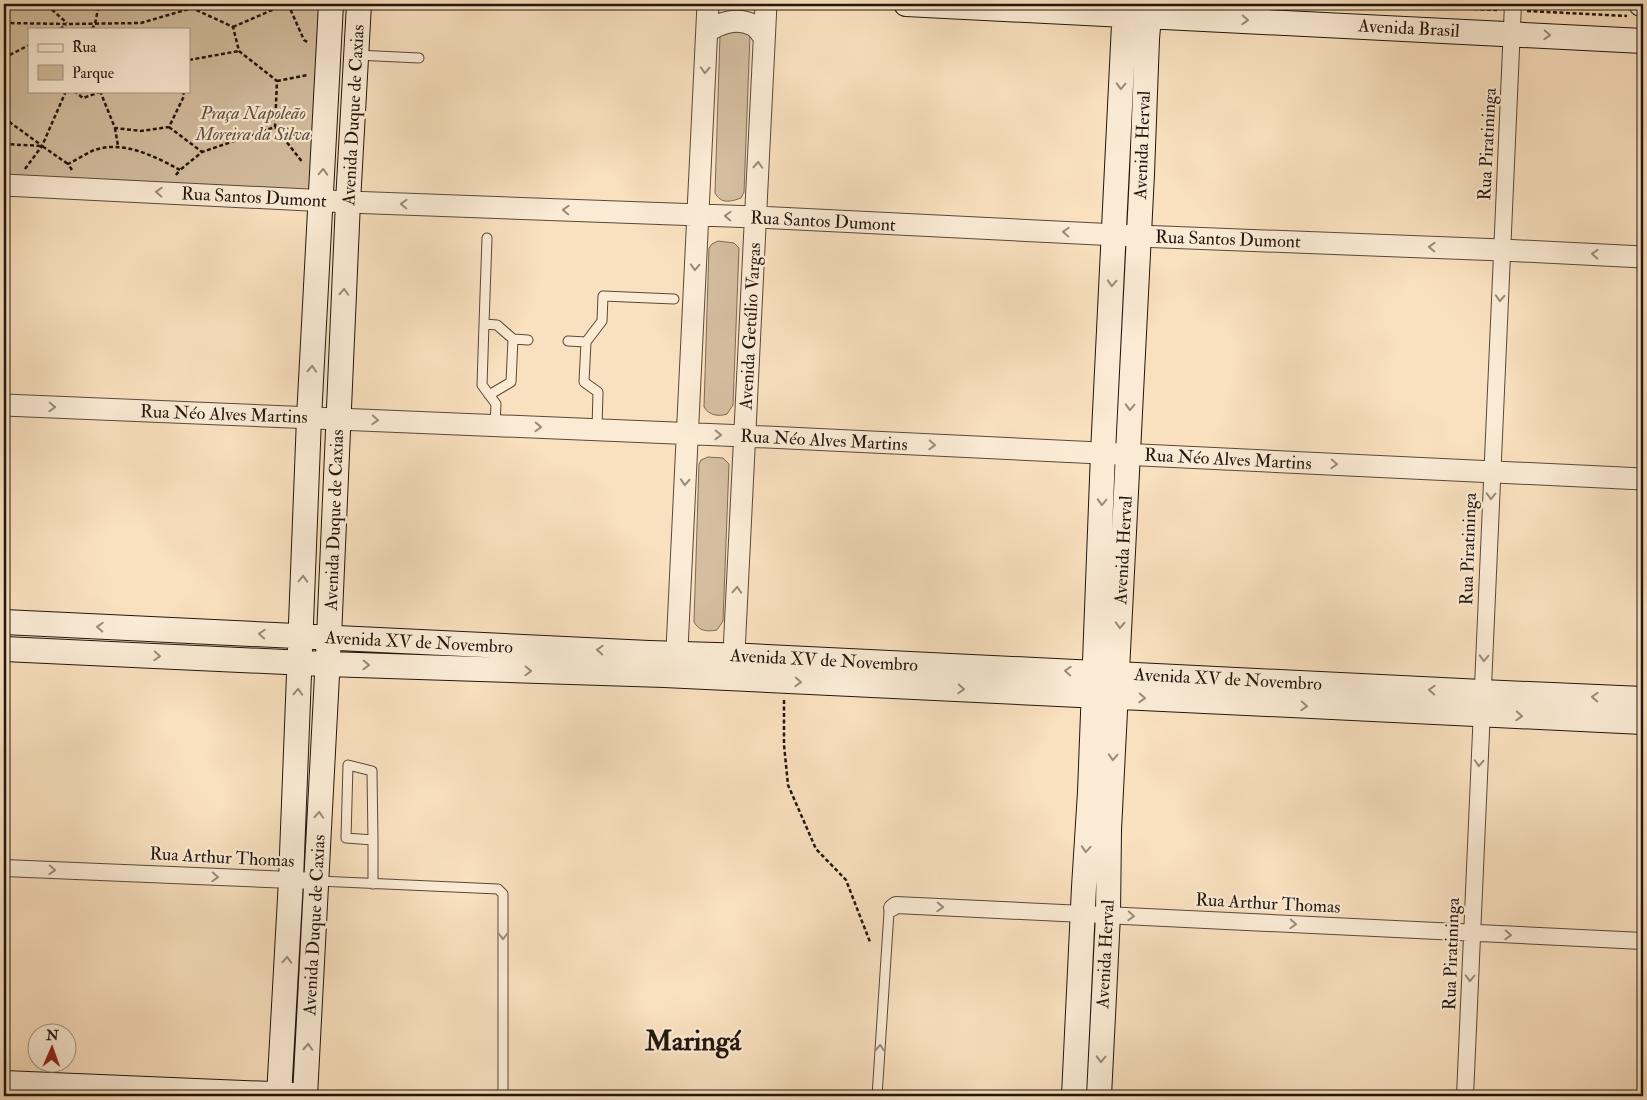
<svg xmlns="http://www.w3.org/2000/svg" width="1647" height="1100" font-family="'IM FELL Double Pica',serif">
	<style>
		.green { fill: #d4bea0; stroke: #7b6a57; fill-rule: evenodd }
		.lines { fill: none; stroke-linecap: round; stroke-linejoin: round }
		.service-casing { stroke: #58483a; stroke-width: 11 }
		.minor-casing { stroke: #58483a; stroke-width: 18 }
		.tertiary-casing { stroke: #58483a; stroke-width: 23 }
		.secondary-casing { stroke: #22160e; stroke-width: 26 }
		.path { stroke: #22160e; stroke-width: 2.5; stroke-dasharray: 4 2.5; stroke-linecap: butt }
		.service { stroke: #fbebd5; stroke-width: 9 }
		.minor { stroke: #fbebd5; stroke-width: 16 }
		.tertiary { stroke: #fbebd5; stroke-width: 21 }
		.secondary { stroke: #fbebd5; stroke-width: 24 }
		.oneway { stroke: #998b7b }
		.labels { text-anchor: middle; stroke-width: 4.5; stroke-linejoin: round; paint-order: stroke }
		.street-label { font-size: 18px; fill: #22160e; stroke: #fbebd5 }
		.park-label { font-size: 18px; font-style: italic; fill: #605141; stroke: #fbebd5 }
		.town-label { font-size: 28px; font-weight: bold; fill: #22160e; stroke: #fbebd5 }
	</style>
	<rect width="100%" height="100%" fill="#f9e0be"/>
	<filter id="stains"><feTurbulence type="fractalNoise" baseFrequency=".004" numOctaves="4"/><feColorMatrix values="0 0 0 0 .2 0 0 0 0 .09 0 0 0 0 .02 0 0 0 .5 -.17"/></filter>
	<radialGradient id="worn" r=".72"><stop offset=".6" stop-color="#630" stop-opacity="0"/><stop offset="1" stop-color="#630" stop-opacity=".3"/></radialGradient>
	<!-- green -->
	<path class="green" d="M4,4H331L322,200L4,185ZM29,29H189V91H29Z
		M729,28L750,35L744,192L741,198C730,202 721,204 715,193L720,35Z
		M718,241L734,243L739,248L733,405L727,414C718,417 709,415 704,407L709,248L712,244Z
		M708,457L723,458L729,464L723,621L717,630C707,632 699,631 694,622L699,464L701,460Z"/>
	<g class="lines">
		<defs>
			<path id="service" d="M356,55L419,58
				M484,324L487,238
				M568,341L586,342
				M489,395L511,382L513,339
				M495,425L496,404L482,385L484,324L497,325L513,339L528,340
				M597,429L598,392L584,382L586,342L602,321L603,296L674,299
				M348,765L372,771L373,840L346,838Z
				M373,840V884
				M318,881L498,889L503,894V1096
				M877,1096L889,912L892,908"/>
			<path id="minor" d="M4,868L316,881
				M892,908L896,905L1643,941
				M1465,1096L1513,4"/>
			<path id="tertiary" d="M707,32C719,23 737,17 753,25C757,27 761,33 764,37
				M4,185L348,202L755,217L1138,236L1502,250L1643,257
				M4,405L745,436L1643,479
				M676,670L708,4
				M733,673L766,4"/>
			<path id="secondary" d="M906,4L1643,41
				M1641,4H1643
				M4,622L649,653L749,656L1482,692L1643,699
				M4,649L327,664L664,675L1643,722
				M4,1083L294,1095
				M279,1096L291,880L309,418L331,4
				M305,1096L329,637L348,202L359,4
				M1074,1096L1084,887L1090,792L1103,453L1125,4
				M1099,1096L1108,915L1109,830L1142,174L1147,39L1150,4"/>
		</defs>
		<!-- service casing -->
		<use href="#service" class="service-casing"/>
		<!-- minor casing -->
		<use href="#minor" class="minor-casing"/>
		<!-- tertiary casing -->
		<use href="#tertiary" class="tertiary-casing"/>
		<!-- secondary casing -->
		<use href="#secondary" class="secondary-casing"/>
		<!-- path -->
		<path class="path" d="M50,4V8L67,23
			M186,4L192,8
			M288,4L304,40L309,43
			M1370,4L1497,10
			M1527,11L1627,16
			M4,23L68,24L141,23L192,8L233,27L239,51L277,81L275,127L202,152L180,170
			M233,27L286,4
			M60,29L66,25
			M92,29L95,24L99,4
			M4,58L29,45
			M189,60L239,51
			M277,81L308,75
			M74,91L83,98L100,92
			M100,91L115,128L141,131L169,127L184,96L183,91
			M4,118L41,145
			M169,127L202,152
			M275,127L303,163
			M115,128L118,146
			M4,144L42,146L68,164
			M25,169L42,146L66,91
			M72,170L68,164C76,160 84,155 92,151C122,139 154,156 180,170L175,176
			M784,700V745L788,785L816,849L846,880L870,942"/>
		<!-- service -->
		<use href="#service" class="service"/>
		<!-- minor -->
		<use href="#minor" class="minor"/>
		<!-- tertiary -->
		<use href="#tertiary" class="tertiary"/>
		<!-- secondary -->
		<use href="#secondary" class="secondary"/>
	</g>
	<!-- one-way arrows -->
	<defs><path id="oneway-chevron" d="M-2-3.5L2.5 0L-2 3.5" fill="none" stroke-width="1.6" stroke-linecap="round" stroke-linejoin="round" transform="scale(1.25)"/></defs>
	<g class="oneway">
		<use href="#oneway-chevron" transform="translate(1245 20) rotate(3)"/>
		<use href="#oneway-chevron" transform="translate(1547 35) rotate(3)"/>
		<use href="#oneway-chevron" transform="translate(705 70) rotate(93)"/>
		<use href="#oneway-chevron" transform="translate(1121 86) rotate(92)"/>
		<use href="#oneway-chevron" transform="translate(758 165) rotate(-87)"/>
		<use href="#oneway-chevron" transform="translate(323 172) rotate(-88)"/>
		<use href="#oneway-chevron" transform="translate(159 192) rotate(-177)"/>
		<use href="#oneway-chevron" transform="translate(404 204) rotate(-178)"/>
		<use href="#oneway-chevron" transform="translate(566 210) rotate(-178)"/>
		<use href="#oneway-chevron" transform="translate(728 216) rotate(-178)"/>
		<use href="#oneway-chevron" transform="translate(1066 232) rotate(-177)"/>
		<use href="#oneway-chevron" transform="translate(1432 247) rotate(-178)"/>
		<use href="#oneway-chevron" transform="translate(1595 254) rotate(-177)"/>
		<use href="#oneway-chevron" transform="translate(695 267) rotate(93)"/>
		<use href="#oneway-chevron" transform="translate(1112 283) rotate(93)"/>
		<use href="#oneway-chevron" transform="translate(344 292) rotate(-87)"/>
		<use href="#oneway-chevron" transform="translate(1500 298) rotate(93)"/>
		<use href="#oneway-chevron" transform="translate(312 369) rotate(-87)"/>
		<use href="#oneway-chevron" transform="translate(52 407) rotate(2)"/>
		<use href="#oneway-chevron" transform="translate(1130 407) rotate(92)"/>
		<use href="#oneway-chevron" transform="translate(375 420) rotate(3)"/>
		<use href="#oneway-chevron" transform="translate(538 427) rotate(2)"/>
		<use href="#oneway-chevron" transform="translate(718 435) rotate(2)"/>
		<use href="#oneway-chevron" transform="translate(932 445) rotate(3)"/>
		<use href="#oneway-chevron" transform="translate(1334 464) rotate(3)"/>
		<use href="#oneway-chevron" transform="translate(685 482) rotate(93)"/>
		<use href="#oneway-chevron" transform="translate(1491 496) rotate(92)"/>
		<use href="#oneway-chevron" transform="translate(1102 502) rotate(92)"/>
		<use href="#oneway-chevron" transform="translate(303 579) rotate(-88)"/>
		<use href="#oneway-chevron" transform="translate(737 590) rotate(-87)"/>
		<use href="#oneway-chevron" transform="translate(1120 625) rotate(93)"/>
		<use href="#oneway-chevron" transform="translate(100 627) rotate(-177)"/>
		<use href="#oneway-chevron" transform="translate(262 634) rotate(-177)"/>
		<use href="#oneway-chevron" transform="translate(600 650) rotate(-177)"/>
		<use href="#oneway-chevron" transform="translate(157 656) rotate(3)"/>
		<use href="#oneway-chevron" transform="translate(1484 658) rotate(92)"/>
		<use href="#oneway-chevron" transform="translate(366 665) rotate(2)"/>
		<use href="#oneway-chevron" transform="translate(528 671) rotate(2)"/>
		<use href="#oneway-chevron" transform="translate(1068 671) rotate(-177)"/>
		<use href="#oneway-chevron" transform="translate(798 682) rotate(3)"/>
		<use href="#oneway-chevron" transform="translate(961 689) rotate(3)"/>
		<use href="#oneway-chevron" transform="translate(1432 690) rotate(-177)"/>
		<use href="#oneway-chevron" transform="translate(298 692) rotate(-87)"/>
		<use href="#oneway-chevron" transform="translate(1595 697) rotate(-178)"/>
		<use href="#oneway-chevron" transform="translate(1142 698) rotate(3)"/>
		<use href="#oneway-chevron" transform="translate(1304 706) rotate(3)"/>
		<use href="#oneway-chevron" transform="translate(1519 716) rotate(3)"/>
		<use href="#oneway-chevron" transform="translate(1113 757) rotate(93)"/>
		<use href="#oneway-chevron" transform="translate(1479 763) rotate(93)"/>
		<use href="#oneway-chevron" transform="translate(319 815) rotate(-87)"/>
		<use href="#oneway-chevron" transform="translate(1086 849) rotate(94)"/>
		<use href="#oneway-chevron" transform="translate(52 870) rotate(3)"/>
		<use href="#oneway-chevron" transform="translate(215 877) rotate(3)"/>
		<use href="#oneway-chevron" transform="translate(940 907) rotate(2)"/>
		<use href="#oneway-chevron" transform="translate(1131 916) rotate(3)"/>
		<use href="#oneway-chevron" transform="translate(1293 924) rotate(3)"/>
		<use href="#oneway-chevron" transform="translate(1508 935) rotate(3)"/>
		<use href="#oneway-chevron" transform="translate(503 936) rotate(90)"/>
		<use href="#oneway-chevron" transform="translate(287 960) rotate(-87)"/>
		<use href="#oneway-chevron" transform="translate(1470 978) rotate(92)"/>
		<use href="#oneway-chevron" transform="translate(308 1047) rotate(-87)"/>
		<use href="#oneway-chevron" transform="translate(880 1048) rotate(-87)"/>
		<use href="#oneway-chevron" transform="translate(1101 1059) rotate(92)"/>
	</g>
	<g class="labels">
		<!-- street labels -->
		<g class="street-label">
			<text transform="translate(1409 28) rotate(3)" y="6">Avenida Brasil</text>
			<text transform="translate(353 115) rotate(-87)" y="6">Avenida Duque de Caxias</text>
			<text transform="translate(1487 144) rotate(-87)" y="6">Rua Piratininga</text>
			<text transform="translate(1142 145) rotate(-88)" y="6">Avenida Herval</text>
			<text transform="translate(254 197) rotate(3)" y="6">Rua Santos Dumont</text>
			<text transform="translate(823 221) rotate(3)" y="6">Rua Santos Dumont</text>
			<text transform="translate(1228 239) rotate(2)" y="6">Rua Santos Dumont</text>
			<text transform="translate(750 326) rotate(-87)" y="6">Avenida Getúlio Vargas</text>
			<text transform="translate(224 414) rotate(2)" y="6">Rua Néo Alves Martins</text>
			<text transform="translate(824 440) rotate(3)" y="6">Rua Néo Alves Martins</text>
			<text transform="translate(1228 459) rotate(3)" y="6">Rua Néo Alves Martins</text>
			<text transform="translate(334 520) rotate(-88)" y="6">Avenida Duque de Caxias</text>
			<text transform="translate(1468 549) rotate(-88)" y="6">Rua Piratininga</text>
			<text transform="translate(1123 550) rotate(-87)" y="6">Avenida Herval</text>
			<text transform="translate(419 642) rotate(3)" y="6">Avenida XV de Novembro</text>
			<text transform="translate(824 660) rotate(3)" y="6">Avenida XV de Novembro</text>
			<text transform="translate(1228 679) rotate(3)" y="6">Avenida XV de Novembro</text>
			<text transform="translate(222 857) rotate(3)" y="6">Rua Arthur Thomas</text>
			<text transform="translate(1268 903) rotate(3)" y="6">Rua Arthur Thomas</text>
			<text transform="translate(314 925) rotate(-87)" y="6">Avenida Duque de Caxias</text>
			<text transform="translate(1105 954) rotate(-87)" y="6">Avenida Herval</text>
			<text transform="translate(1451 954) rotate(-88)" y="6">Rua Piratininga</text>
		</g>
		<!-- park labels -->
		<g class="park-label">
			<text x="253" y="119">Praça Napoleão<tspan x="253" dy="21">Moreira da Silva</tspan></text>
		</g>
		<!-- town labels -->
		<g class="town-label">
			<text x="693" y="1050">Maringá</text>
		</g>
	</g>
	<!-- margin -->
	<rect width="1647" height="1100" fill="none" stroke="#f9e0be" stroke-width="20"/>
	<rect x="5" y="5" width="1637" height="1090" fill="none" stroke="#22160e" stroke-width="2.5"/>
	<rect x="10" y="10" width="1627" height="1080" fill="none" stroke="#22160e"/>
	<!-- legend -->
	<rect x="28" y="28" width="162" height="65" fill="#fbebd5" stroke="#a49685"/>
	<rect x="38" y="44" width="25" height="8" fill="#fbebd5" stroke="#a49685"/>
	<text x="72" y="52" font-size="15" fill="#22160e">Rua</text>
	<rect x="38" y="65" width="25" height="15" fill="#d4bea0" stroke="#a49685"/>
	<text x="72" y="78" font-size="15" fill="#22160e">Parque</text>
	<!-- north arrow -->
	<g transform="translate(52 1048) rotate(2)"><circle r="24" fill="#fbebd5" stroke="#a49685"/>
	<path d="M0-4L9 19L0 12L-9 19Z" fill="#8f2418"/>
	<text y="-8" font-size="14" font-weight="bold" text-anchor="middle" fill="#22160e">N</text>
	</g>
	<rect width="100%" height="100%" filter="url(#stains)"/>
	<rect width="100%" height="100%" fill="url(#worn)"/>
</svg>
